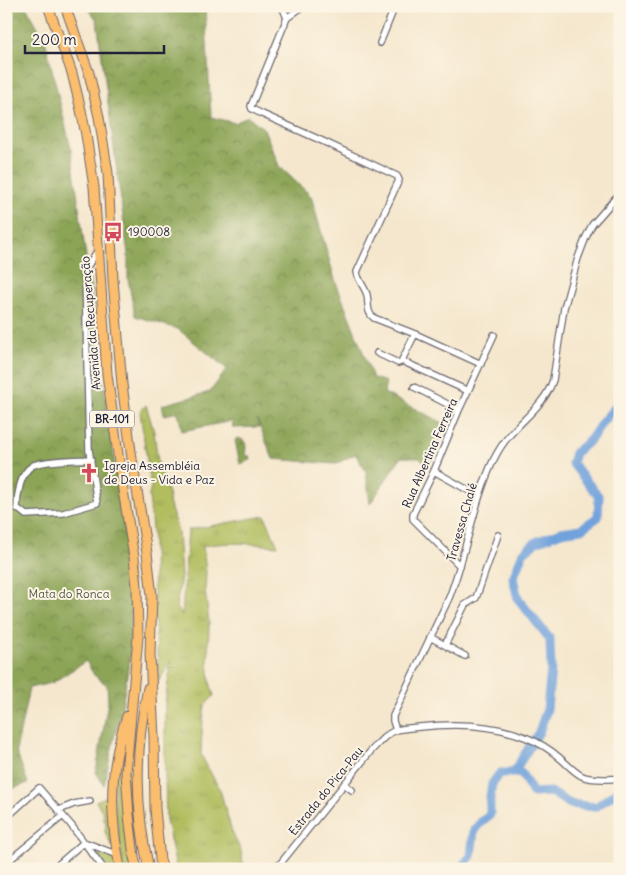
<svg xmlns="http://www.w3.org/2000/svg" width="626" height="875" font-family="Delius,sans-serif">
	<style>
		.grass { fill: url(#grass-tufts); stroke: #6a704d }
		.forest { fill: url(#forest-crowns); stroke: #576348 }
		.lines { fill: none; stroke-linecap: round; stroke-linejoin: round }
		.river { stroke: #71a2db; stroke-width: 9 }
		.minor-casing { stroke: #6c676e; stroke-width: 8 }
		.trunk-casing { stroke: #6c676e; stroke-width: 11 }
		.minor { stroke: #fff; stroke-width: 5.5 }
		.trunk { stroke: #fbbd6e; stroke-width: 9 }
		.labels { text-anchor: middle; stroke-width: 4; stroke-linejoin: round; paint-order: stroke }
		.shield { fill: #fcf5e5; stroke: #63616e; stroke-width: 1 }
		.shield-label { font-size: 11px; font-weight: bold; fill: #22223b }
		.poi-label { font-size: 12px; fill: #22223b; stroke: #fcf5e5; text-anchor: start }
		.street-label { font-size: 12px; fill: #22223b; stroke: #fcf5e5 }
		.park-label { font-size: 12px; fill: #545848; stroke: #fcf5e5 }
	</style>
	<defs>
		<pattern id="grass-tufts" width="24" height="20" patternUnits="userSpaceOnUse" patternTransform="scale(1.25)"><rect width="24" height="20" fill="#b1bd5f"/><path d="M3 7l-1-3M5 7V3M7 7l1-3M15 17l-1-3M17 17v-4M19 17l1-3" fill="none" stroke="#98a253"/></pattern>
		<pattern id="forest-crowns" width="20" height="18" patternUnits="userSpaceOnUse" patternTransform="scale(1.25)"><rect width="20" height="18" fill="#8ca456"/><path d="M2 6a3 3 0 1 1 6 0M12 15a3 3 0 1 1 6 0" fill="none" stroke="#728548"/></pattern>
	</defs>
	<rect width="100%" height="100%" fill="#fcf5e5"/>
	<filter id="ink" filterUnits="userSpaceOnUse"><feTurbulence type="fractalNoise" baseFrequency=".02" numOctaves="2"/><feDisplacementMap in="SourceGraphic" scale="10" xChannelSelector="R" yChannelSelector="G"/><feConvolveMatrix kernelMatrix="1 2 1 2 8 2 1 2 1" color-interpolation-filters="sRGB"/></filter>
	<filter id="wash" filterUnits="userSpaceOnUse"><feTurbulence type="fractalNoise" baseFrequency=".0096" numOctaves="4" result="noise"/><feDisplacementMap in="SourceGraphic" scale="20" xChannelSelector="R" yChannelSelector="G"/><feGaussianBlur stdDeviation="1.12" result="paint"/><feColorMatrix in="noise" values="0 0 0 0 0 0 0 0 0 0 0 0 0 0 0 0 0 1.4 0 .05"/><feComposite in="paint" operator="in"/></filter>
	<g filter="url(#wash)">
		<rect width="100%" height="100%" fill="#f5e7cd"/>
		<!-- grass -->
		<path class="grass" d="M146,405L154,432L158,463L168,493L169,502L178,532L181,576L176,608L182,615L188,530L265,516L278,546C253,544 228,541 203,546L206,572L205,590L209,623L208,661L210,682L214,696L205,705L202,730L201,755L220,790L232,832L241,851L244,869H176V867L166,820L165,771V704L171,661L159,681L154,609L153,541L149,495L151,488L140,412Z
			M126,725L133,869H123L114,799L115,766Z
			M108,796L112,847L105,832L106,823L103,817L104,814L96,801Z
			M97,850L116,856L119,869H109L96,852Z"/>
		<!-- forest -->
		<path class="forest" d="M6,6H26L45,40L71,149L133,594L131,650L121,713L115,734L104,785L96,772L108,702L107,685L94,675L86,661L52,683L29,688L16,751L28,783L6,791Z
			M86,6H205L211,117L235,123L248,116L264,129L279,166L311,196L335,280L373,378L386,382L384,393L445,424L433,457L431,467L419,458L401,457L370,504L366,471L355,454L336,464L273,459L257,419L259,427L233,428L232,421L182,431L178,412L164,415L162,405L210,392L227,369L178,329L135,316L128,279V254L97,20Z
			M238,438C246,440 247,445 245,453L247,456H250L251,460L240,464L235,440Z"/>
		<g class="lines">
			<!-- river -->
			<path class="river" d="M513,773L539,732L547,709L551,669L550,639L518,599L513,578L523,553L536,542L561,532L581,529L598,517L599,497L572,463L575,453L591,439L603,421L620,402
				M459,869L471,856L474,830L482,821L490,815V797L492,784L500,773H521L533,793L551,792L570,804L596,807L620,789"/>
		</g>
	</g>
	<g filter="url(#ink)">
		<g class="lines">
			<defs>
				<path id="minor" d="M282,6L287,18
					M303,6L287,18L251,106L252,109L262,114L318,139L397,176L399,180L357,272C358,281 365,287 367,295C369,304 366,312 374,318L415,334L481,364
					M380,43L395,6
					M377,353L398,363L401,362L415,334
					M402,361L468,391
					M414,387L459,410
					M91,459C78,460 42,460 32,466C20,473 17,496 17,508L26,515L63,513L97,503L89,450L85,270L98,250
					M434,471L466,489L479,494
					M460,566L413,519V514L434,471L459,410L494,335
					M430,637L465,656
					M445,645L465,605L476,598L498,535
					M396,730L393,721V716L449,598C467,552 473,503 494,459C498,451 503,443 509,436C525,417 545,404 553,380L564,308L578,258L586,237L592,225L620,193
					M344,784L352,790
					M59,810L74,804L90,801
					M6,818L39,788L71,825L104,869
					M6,863L63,816
					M53,869L84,842L118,855
					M276,869L370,752C378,744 386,733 397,730C404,728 412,728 420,727C455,723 492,724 525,737C538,742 551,750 561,759C568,765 574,772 582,776C593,781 608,778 620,779"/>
				<path id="trunk" d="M48,6L72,73L81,110L86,135L94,187L107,374L122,484L134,557L137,586L138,637L126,772L129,815L134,857L137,869
					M65,6L89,73L99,117L108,173L113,280L122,384L132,459L147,553L152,596L150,654L154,738L155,809L160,860L163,869
					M148,688C135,747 135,810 149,869
					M120,869C118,855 115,841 114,827C110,788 114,753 127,716"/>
			</defs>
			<!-- minor casing -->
			<use href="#minor" class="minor-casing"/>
			<!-- trunk casing -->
			<use href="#trunk" class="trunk-casing"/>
			<!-- minor -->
			<use href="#minor" class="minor"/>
			<!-- trunk -->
			<use href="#trunk" class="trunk"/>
		</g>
	</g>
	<!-- icons -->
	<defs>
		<symbol id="bus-bare" viewBox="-9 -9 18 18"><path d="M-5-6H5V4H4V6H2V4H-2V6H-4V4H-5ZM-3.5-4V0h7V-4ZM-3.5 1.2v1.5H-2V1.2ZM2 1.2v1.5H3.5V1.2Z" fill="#d1495b" stroke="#fcf5e5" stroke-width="2.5" paint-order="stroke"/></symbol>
		<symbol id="church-bare" viewBox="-9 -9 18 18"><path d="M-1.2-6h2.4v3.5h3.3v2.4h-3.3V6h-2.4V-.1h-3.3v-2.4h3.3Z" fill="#d1495b" stroke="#fcf5e5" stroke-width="2.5" paint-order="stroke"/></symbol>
	</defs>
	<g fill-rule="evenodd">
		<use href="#bus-bare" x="99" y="218" width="28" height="28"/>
		<use href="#church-bare" x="75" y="459" width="28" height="28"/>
	</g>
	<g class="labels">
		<!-- shield labels -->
		<rect class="shield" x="89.5" y="410.5" width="45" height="17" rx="4"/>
		<g class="shield-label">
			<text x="112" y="423">BR-101</text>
		</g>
		<!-- poi labels -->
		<g class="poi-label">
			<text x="128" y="236">190008</text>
			<text x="104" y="470">Igreja Assembléia<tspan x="104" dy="14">de Deus - Vida e Paz</tspan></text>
		</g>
		<!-- street labels -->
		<g class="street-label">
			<text transform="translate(91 323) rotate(-95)" y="4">Avenida da Recuperação</text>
			<text transform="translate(430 453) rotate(-66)" y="4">Rua Albertina Ferreira</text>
			<text transform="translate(462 522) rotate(-74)" y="4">Travessa Chalé</text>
			<text transform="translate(326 791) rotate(-51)" y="4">Estrada do Pica-Pau</text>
		</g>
		<!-- park labels -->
		<g class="park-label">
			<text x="69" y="598">Mata do Ronca</text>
		</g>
	</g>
	<!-- margin -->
	<rect width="626" height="875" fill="none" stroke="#fcf5e5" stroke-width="25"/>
	<!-- scale -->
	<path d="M25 45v8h139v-8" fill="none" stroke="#22223b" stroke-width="2.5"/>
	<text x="32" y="45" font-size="15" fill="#22223b" stroke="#fcf5e5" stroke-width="4" paint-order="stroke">200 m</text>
</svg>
